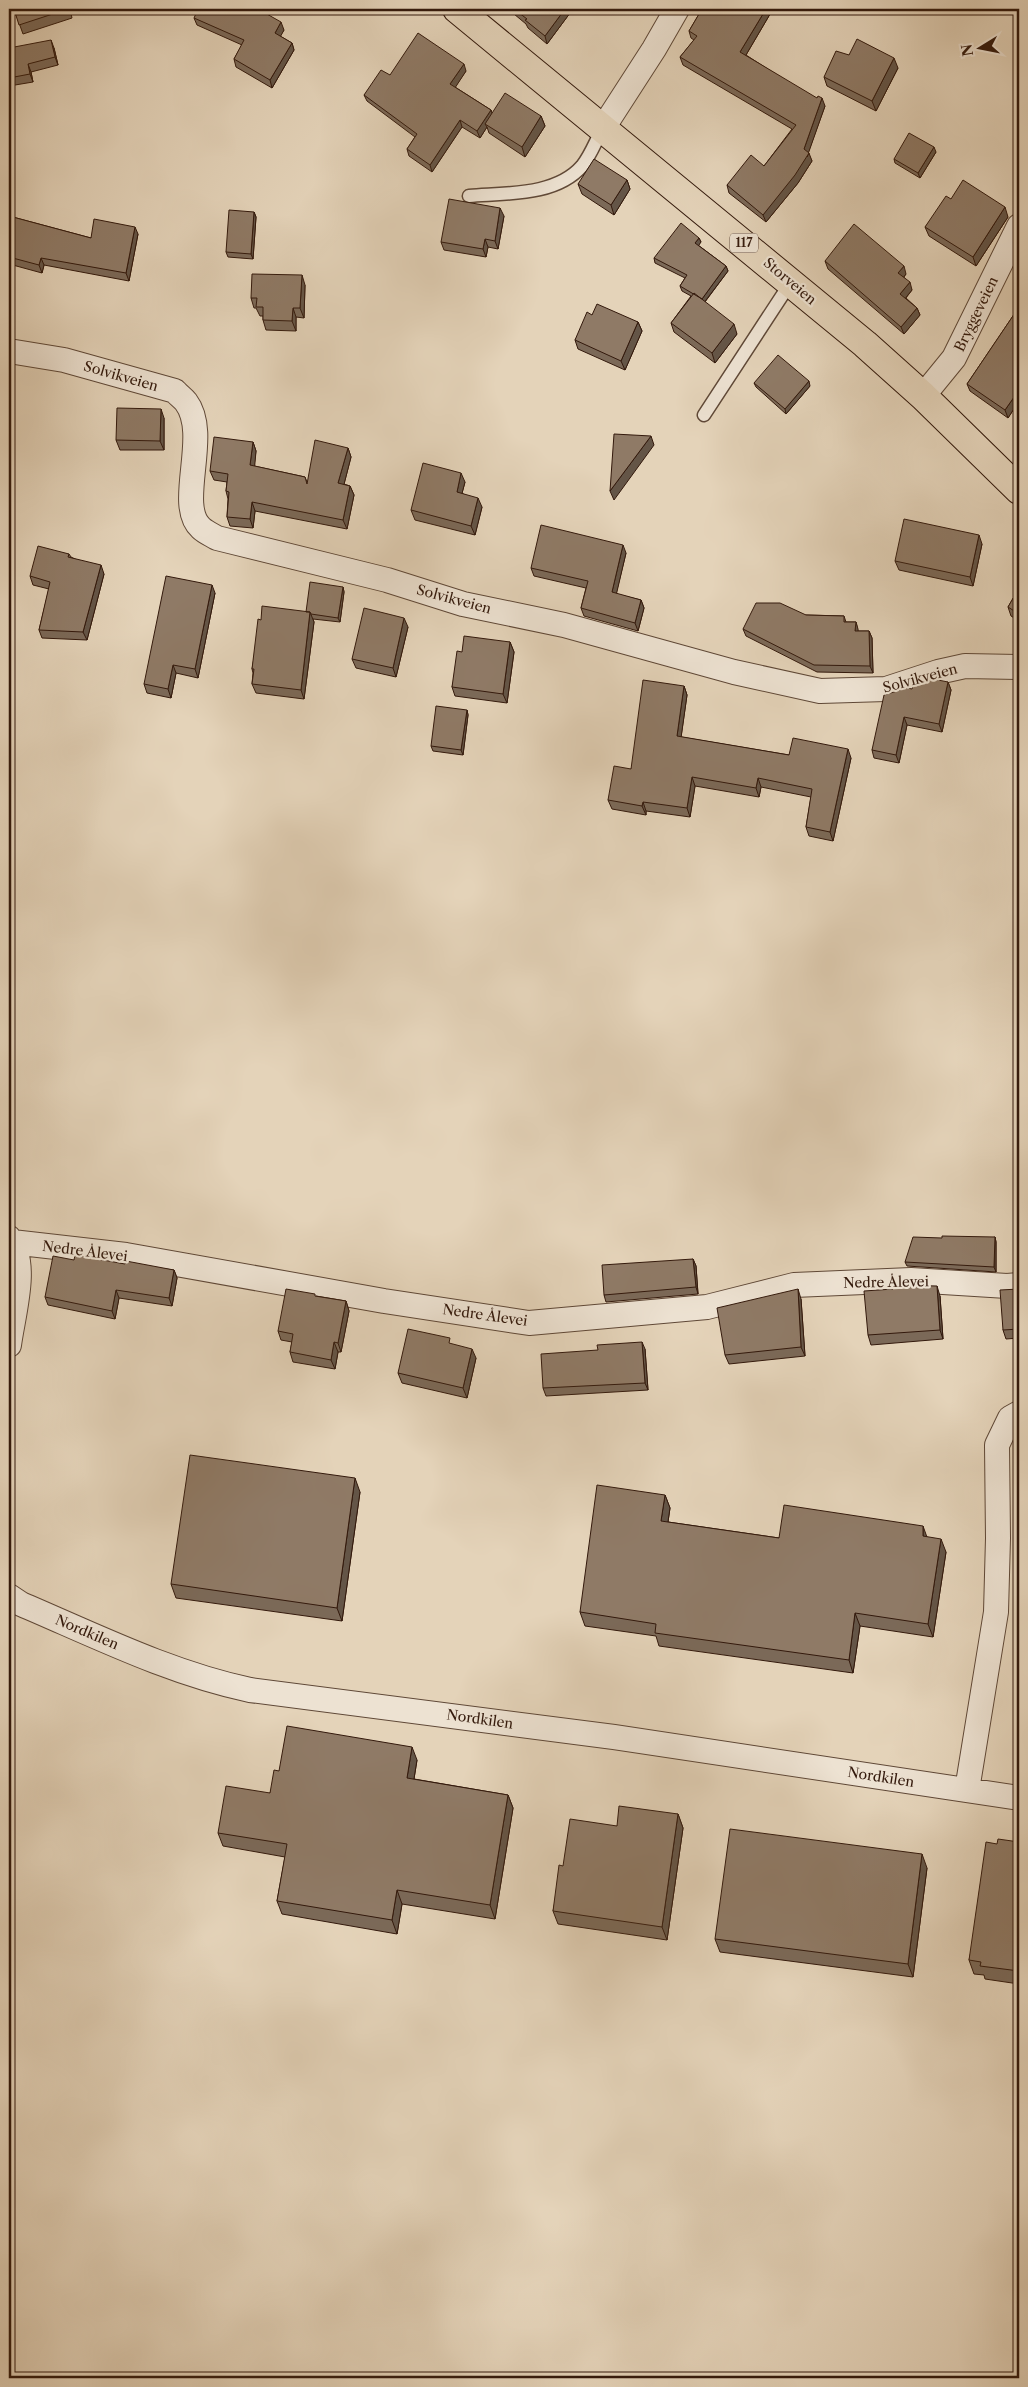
<svg xmlns="http://www.w3.org/2000/svg" width="1028" height="2387" font-family="'Libre Caslon Text',serif">
	<style>
		.lines { fill: none; stroke-linecap: round; stroke-linejoin: round }
		.service-casing { stroke: #5f4837; stroke-width: 15 }
		.minor-casing { stroke: #5f4837; stroke-width: 26 }
		.primary-casing { stroke: #33190c; stroke-width: 30 }
		.service { stroke: #ede2d2; stroke-width: 12 }
		.minor { stroke: #ede2d2; stroke-width: 24 }
		.primary { stroke: #e4d3b9; stroke-width: 28 }
		.wall { fill: #7b6958; stroke: #33190c }
		.shaded-wall { fill: #645547; stroke: #33190c }
		.building { fill: #8f7a66; stroke: #33190c }
		.labels { text-anchor: middle; stroke-width: 4.5; stroke-linejoin: round; paint-order: stroke }
		.shield { fill: #ede2d2; stroke: #6b5547; stroke-width: 1 }
		.shield-label { font-size: 12px; font-weight: bold; fill: #33190c }
		.street-label { font-size: 14px; fill: #33190c; stroke: #ede2d2 }
	</style>
	<rect width="100%" height="100%" fill="#e4d3b9"/>
	<filter id="stains"><feTurbulence type="fractalNoise" baseFrequency=".004" numOctaves="4"/><feColorMatrix values="0 0 0 0 .2 0 0 0 0 .09 0 0 0 0 .02 0 0 0 .5 -.17"/></filter>
	<radialGradient id="worn" r=".72"><stop offset=".6" stop-color="#630" stop-opacity="0"/><stop offset="1" stop-color="#630" stop-opacity=".3"/></radialGradient>
	<g class="lines">
		<defs>
			<path id="service" d="M469,196C506,193 556,196 582,166C591,155 596,140 603,128
				M704,415L791,282"/>
			<path id="minor" d="M603,128L654,49L677,9
				M9,351L64,360L175,391C178,395 183,398 186,402C211,435 175,505 201,528C205,532 212,535 217,538L387,580L463,604L564,625L734,672L820,691L886,689L938,672L965,666L1019,667
				M923,396L954,358L1019,226
				M9,1238C29,1264 13,1314 9,1345
				M12,1242L126,1255L384,1301L529,1323L707,1307L794,1285L911,1280L1007,1286L1019,1285
				M9,1596L21,1604C96,1636 170,1673 250,1690L614,1737L1019,1798
				M967,1790L996,1612L998,1538L997,1445L1010,1418L1019,1413"/>
			<path id="primary" d="M457,9L865,344L923,396L1019,490"/>
		</defs>
		<!-- service casing -->
		<use href="#service" class="service-casing"/>
		<!-- minor casing -->
		<use href="#minor" class="minor-casing"/>
		<!-- primary casing -->
		<use href="#primary" class="primary-casing"/>
		<!-- service -->
		<use href="#service" class="service"/>
		<!-- minor -->
		<use href="#minor" class="minor"/>
		<!-- primary -->
		<use href="#primary" class="primary"/>
	</g>
	<!-- wall -->
	<path class="wall" d="M14,9H70L72,18L23,34Z
		M508,9H573L547,44L528,28L526,24Z
		M702,9H773L746,55L825,106L808,153L812,161L798,183L766,222L729,193L727,185L764,166L792,129L683,65L680,57L694,40L691,38L689,31Z
		M194,18L284,30L280,36L292,43L294,50L272,88L236,67L234,59L242,45L197,25Z
		M9,48H54L58,65L31,72L33,82L9,86Z
		M849,55L898,68L876,111L827,86L824,77Z
		M466,71L455,87L491,110L492,113L541,116L545,126L525,157L489,133L487,127L480,138L462,127L432,172L409,156L407,149L415,137L367,101L364,95L390,75Z
		M936,152L920,178L895,163L894,159Z
		M627,180L630,189L614,215L582,194L578,184Z
		M951,199L1008,217L976,266L929,236L925,227Z
		M254,212L256,217L253,259L228,257L226,252Z
		M9,216L91,238L138,234L129,281L44,265L42,273L9,264Z
		M504,216L498,249L488,247L486,257L444,250L441,242Z
		M699,238L701,242L698,245L726,266L728,271L705,302L737,334L715,363L674,332L671,323L691,296L682,291L680,286L685,278L655,263L654,258Z
		M825,261L906,274L904,277L912,290L906,298L917,308L920,315L904,334L828,269Z
		M305,285L304,318L296,317V331L266,330L263,320V316H260L256,308H254L251,298Z
		M1019,307V401L1008,418L970,391L967,384Z
		M592,315L638,322L642,331L625,370L578,349L575,340Z
		M754,383L810,386L786,414L756,387Z
		M164,418V450H120L116,440Z
		M253,442L256,451L254,466L305,477L307,482L348,448L351,457L344,484L350,486L354,495L347,529L255,511L253,528L230,526L227,517L228,499L226,491L227,482L214,480L210,471Z
		M465,482L462,493L482,507L475,535L415,520L411,510Z
		M982,544L973,586L899,570L895,561Z
		M626,553L616,594L641,600L644,608L638,631L584,616L581,608L586,588L534,576L531,568Z
		M69,554L71,557L104,574L87,640L42,638L39,630L49,589L33,585L30,576Z
		M343,587L344,592L340,622L313,619L314,622L304,699L256,693L252,684L253,673L252,669L261,620L306,612Z
		M1019,588V621L1011,616L1008,607Z
		M215,593L198,678L176,673L171,698L147,693L144,684Z
		M806,615L844,616L846,622H856L858,631H869L872,638L873,673L817,672L746,636L743,629Z
		M408,627L396,677L356,668L352,659Z
		M510,642L514,652L507,703L455,696L452,687L462,652Z
		M948,682L951,690L942,732L907,725L899,763L874,758L872,750L912,689Z
		M684,686L687,695L681,737L789,755L851,758L833,841L809,836L806,827L811,797L761,787L759,797L695,786L690,817L646,811V815L612,809L608,800L631,769Z
		M467,710L468,715L463,755L433,751L431,746Z
		M995,1237L996,1242V1272L907,1266L905,1262Z
		M693,1259L696,1266L698,1294L606,1302L604,1295Z
		M74,1260L125,1264L174,1270L177,1278L172,1306L119,1298L115,1319L48,1305L45,1297Z
		M1019,1289V1338L1006,1339L1003,1330Z
		M316,1296L346,1301L349,1311L341,1352H338L335,1369L293,1362L290,1352L292,1342L281,1340L278,1331Z
		M940,1296L943,1339L871,1345L868,1335Z
		M801,1299L805,1356L729,1364L725,1355Z
		M645,1349L648,1390L546,1396L543,1388Z
		M476,1358L467,1398L402,1383L398,1373Z
		M360,1492L342,1621L176,1598L171,1584Z
		M665,1495L670,1508L668,1522L779,1538L927,1537L946,1552L933,1637L860,1626L853,1673L659,1646L656,1636L585,1626L580,1612Z
		M417,1760L414,1779L508,1795L513,1808L495,1919L402,1904L397,1934L282,1914L277,1901L285,1857L223,1846L218,1833L270,1793L279,1771Z
		M678,1814L683,1828L667,1940L558,1924L553,1911L563,1866L617,1826Z
		M1019,1842V1984L985,1979L984,1975L974,1974L969,1960L997,1844Z
		M927,1868L913,1977L720,1952L715,1939Z"/>
	<!-- shaded-wall -->
	<path class="shaded-wall" d="M565,9H573L547,44L545,36Z
		M766,9H773L743,60L740,52Z
		M281,22L284,30L278,41L275,33Z
		M51,40L54,48L58,65L55,57Z
		M292,43L294,50L272,88L270,80Z
		M894,58L898,68L876,111L872,101Z
		M28,64L31,72L33,82L30,74Z
		M464,64L466,71L453,91L450,84Z
		M822,98L825,106L807,157L809,153L812,161L798,183L766,222L763,215L804,149Z
		M491,110L493,116L485,124L487,127L480,138L477,131Z
		M541,116L545,126L525,157L522,147Z
		M460,120L462,127L432,172L430,165Z
		M934,147L936,152L920,178L918,173Z
		M627,180L630,189L614,215L611,205Z
		M1005,207L1008,217L976,266L973,257Z
		M500,208L504,216L498,249L495,241Z
		M254,212L256,217L253,259L251,254Z
		M135,227L138,234L129,281L126,273Z
		M699,238L701,242L697,248L695,243Z
		M485,239L488,247L486,257L483,249Z
		M41,258L44,265L42,273L39,265Z
		M726,266L728,271L703,304L702,299Z
		M904,266L906,274L901,280L898,273Z
		M302,275L305,285L304,318L300,308Z
		M910,282L912,290L903,301L900,294Z
		M293,308L296,317V331L292,321Z
		M917,308L920,315L904,334L901,327Z
		M638,322L642,331L625,370L621,361Z
		M734,324L737,334L715,363L712,353Z
		M809,381L810,386L786,414L785,409Z
		M1019,390V401L1008,418L1005,410Z
		M161,409L164,418V450L160,441Z
		M651,436L654,445L614,500L610,491Z
		M253,442L256,451L254,474L250,465Z
		M348,448L351,457L342,492L338,483Z
		M461,473L465,482L460,501L457,492Z
		M350,486L354,495L347,529L343,520Z
		M478,498L482,507L475,535L471,526Z
		M252,502L255,511L253,528L250,519Z
		M979,535L982,544L973,586L970,577Z
		M623,545L626,553L615,600L612,592Z
		M101,565L104,574L87,640L83,632Z
		M212,585L215,593L198,678L195,669Z
		M343,587L344,592L340,622L338,618Z
		M641,600L644,608L638,631L635,623Z
		M310,612L314,622L304,699L301,690Z
		M404,618L408,627L396,677L393,668Z
		M856,622L858,629V638L855,631Z
		M869,631L872,638L873,673L870,666Z
		M510,642L514,652L507,703L503,694Z
		M173,665L176,673L171,698L168,689Z
		M948,682L951,690L942,732L939,724Z
		M684,686L687,695L680,745L677,736Z
		M467,710L468,715L463,755L461,750Z
		M904,717L907,725L899,763L896,755Z
		M848,749L851,758L833,841L830,832Z
		M692,777L695,786L690,817L687,808Z
		M758,778L761,787L759,797L756,788Z
		M643,802L646,811V815L642,806Z
		M995,1237L996,1242V1272L994,1267Z
		M693,1259L696,1266L698,1294L696,1287Z
		M174,1270L177,1278L172,1306L169,1298Z
		M937,1286L940,1296L943,1339L940,1330Z
		M798,1289L801,1299L805,1356L801,1347Z
		M116,1290L119,1298L115,1319L112,1311Z
		M346,1301L349,1311L341,1352L338,1343Z
		M334,1342L338,1352L335,1369L331,1360Z
		M642,1342L645,1349L648,1390L645,1383Z
		M472,1349L476,1358L467,1398L463,1388Z
		M355,1478L360,1492L342,1621L337,1608Z
		M665,1495L670,1508L666,1535L661,1521Z
		M923,1526L928,1540L923,1536Z
		M941,1539L946,1552L933,1637L928,1624Z
		M855,1613L860,1626L853,1673L849,1660Z
		M412,1747L417,1760L412,1791L407,1778Z
		M508,1795L513,1808L495,1919L490,1905Z
		M678,1814L683,1828L667,1940L662,1927Z
		M922,1854L927,1868L913,1977L908,1964Z
		M397,1890L402,1904L397,1934L392,1920Z"/>
	<!-- building -->
	<path class="building" d="M14,9H68L19,25Z
		M198,9H258L281,22L275,33L292,43L270,80L234,59L244,40L194,18Z
		M514,9H565L545,36L525,20L527,19Z
		M702,9H766L740,52L817,98L818,96L822,98L804,149L809,153L795,175L763,215L727,185L751,155L764,166L796,125L680,57L697,36L689,31Z
		M418,33L464,64L450,84L491,110L477,131L460,120L430,165L407,149L417,134L364,95L381,70L390,75Z
		M857,39L894,58L872,101L824,77L836,51L849,55Z
		M51,40L55,57L28,64L30,74L9,78V48Z
		M505,93L541,116L522,147L485,124Z
		M909,133L934,147L918,173L894,159Z
		M594,159L627,180L611,205L578,184Z
		M963,180L1005,207L973,257L925,227L946,196L951,199Z
		M449,199L500,208L495,241L485,239L483,249L441,242Z
		M229,210L254,212L251,254L226,252Z
		M9,216L91,238L94,219L135,227L126,273L41,258L39,265L9,257Z
		M681,223L699,238L695,243L726,266L702,299L680,286L687,275L654,258Z
		M854,224L904,266L898,273L910,282L900,294L917,308L901,327L825,261Z
		M252,274L302,275L300,308H293L292,321L263,320V307H256L257,298H251Z
		M694,293L734,324L712,353L671,323Z
		M597,304L638,322L621,361L575,340L587,312L592,315Z
		M1019,307V390L1005,410L967,384Z
		M778,355L809,381L785,409L754,383Z
		M117,408L161,409L160,441L116,440Z
		M614,434L651,436L610,491Z
		M214,437L253,442L250,465L305,477L307,484L315,440L348,448L338,483L350,486L343,520L252,502L250,519L227,517L229,492L226,491L228,474L210,471Z
		M423,463L461,473L457,492L478,498L471,526L411,510Z
		M904,519L979,535L970,577L895,561Z
		M541,525L623,545L612,592L641,600L635,623L581,608L588,581L531,568Z
		M38,546L69,554L68,557L101,565L83,632L39,630L50,582L30,576Z
		M166,576L212,585L195,669L173,665L168,689L144,684Z
		M310,582L343,587L338,618L311,614L310,612H306Z
		M1019,588V614L1008,607Z
		M756,603H780L806,615L844,616V622H856L855,631H869L870,666L814,665L743,629Z
		M262,606L310,612L301,690L252,684L254,669H252L258,619L261,620Z
		M364,608L404,618L393,668L352,659Z
		M464,636L510,642L503,694L452,687L457,651L462,652Z
		M933,679L948,682L939,724L904,717L896,755L872,750L884,695L907,688L912,689L913,686Z
		M643,680L684,686L677,736L789,755L793,738L848,749L830,832L806,827L812,789L758,778L756,788L692,777L687,808L643,802L642,806L608,800L614,766L631,769Z
		M436,706L467,710L461,750L431,746Z
		M942,1236L995,1237L994,1267L905,1262L913,1237L942,1238Z
		M75,1255L125,1264L126,1261L174,1270L169,1298L116,1290L112,1311L45,1297L53,1256L74,1260Z
		M693,1259L696,1287L604,1295L602,1265Z
		M894,1285L937,1286L940,1330L868,1335L864,1291L893,1289Z
		M286,1289L315,1294V1296L346,1301L338,1343L334,1342L331,1360L290,1352L293,1334L278,1331Z
		M798,1289L801,1347L725,1355L717,1308Z
		M1019,1289V1329L1003,1330L1000,1290Z
		M408,1329L450,1338L449,1343L472,1349L463,1388L398,1373Z
		M642,1342L645,1383L543,1388L541,1354L598,1350L597,1345Z
		M190,1455L355,1478L337,1608L171,1584Z
		M597,1485L665,1495L661,1521L779,1538L784,1505L923,1526V1536L941,1539L928,1624L855,1613L849,1660L655,1633L656,1624L580,1612Z
		M287,1726L412,1747L407,1778L508,1795L490,1905L397,1890L392,1920L277,1901L287,1844L218,1833L226,1786L270,1793L274,1770L279,1771Z
		M619,1806L678,1814L662,1927L553,1911L559,1865L563,1866L570,1819L617,1826Z
		M730,1829L922,1854L908,1964L715,1939Z
		M998,1839L1019,1842V1971L980,1966L981,1962L969,1960L986,1842L997,1844Z"/>
	<g class="labels">
		<!-- shield labels -->
		<rect class="shield" x="730" y="233.5" width="28" height="19" rx="4"/>
		<g class="shield-label">
			<text x="744" y="247">117</text>
		</g>
		<!-- street labels -->
		<g class="street-label">
			<text transform="translate(790 281) rotate(40)" y="5">Storveien</text>
			<text transform="translate(976 314) rotate(-64)" y="5">Bryggeveien</text>
			<text transform="translate(121 376) rotate(16)" y="5">Solvikveien</text>
			<text transform="translate(454 599) rotate(15)" y="5">Solvikveien</text>
			<text transform="translate(920 678) rotate(-15)" y="5">Solvikveien</text>
			<text transform="translate(85 1251) rotate(7)" y="5">Nedre Ålevei</text>
			<text transform="translate(886 1282) rotate(-1)" y="5">Nedre Ålevei</text>
			<text transform="translate(485 1315) rotate(8)" y="5">Nedre Ålevei</text>
			<text transform="translate(87 1632) rotate(23)" y="5">Nordkilen</text>
			<text transform="translate(480 1719) rotate(8)" y="5">Nordkilen</text>
			<text transform="translate(881 1777) rotate(9)" y="5">Nordkilen</text>
		</g>
	</g>
	<!-- margin -->
	<rect width="1028" height="2387" fill="none" stroke="#e4d3b9" stroke-width="30"/>
	<rect x="10" y="10" width="1008" height="2367" fill="none" stroke="#33190c" stroke-width="2.5"/>
	<rect x="15" y="15" width="998" height="2357" fill="none" stroke="#33190c"/>
	<!-- north arrow -->
	<g transform="translate(980 48) rotate(260)" stroke="#ede2d2" stroke-width="4" paint-order="stroke">
	<path d="M0-4L9 19L0 12L-9 19Z" fill="#33190c"/>
	<text y="-8" font-size="14" font-weight="bold" text-anchor="middle" fill="#33190c">N</text>
	</g>
	<rect width="100%" height="100%" filter="url(#stains)"/>
	<rect width="100%" height="100%" fill="url(#worn)"/>
</svg>
